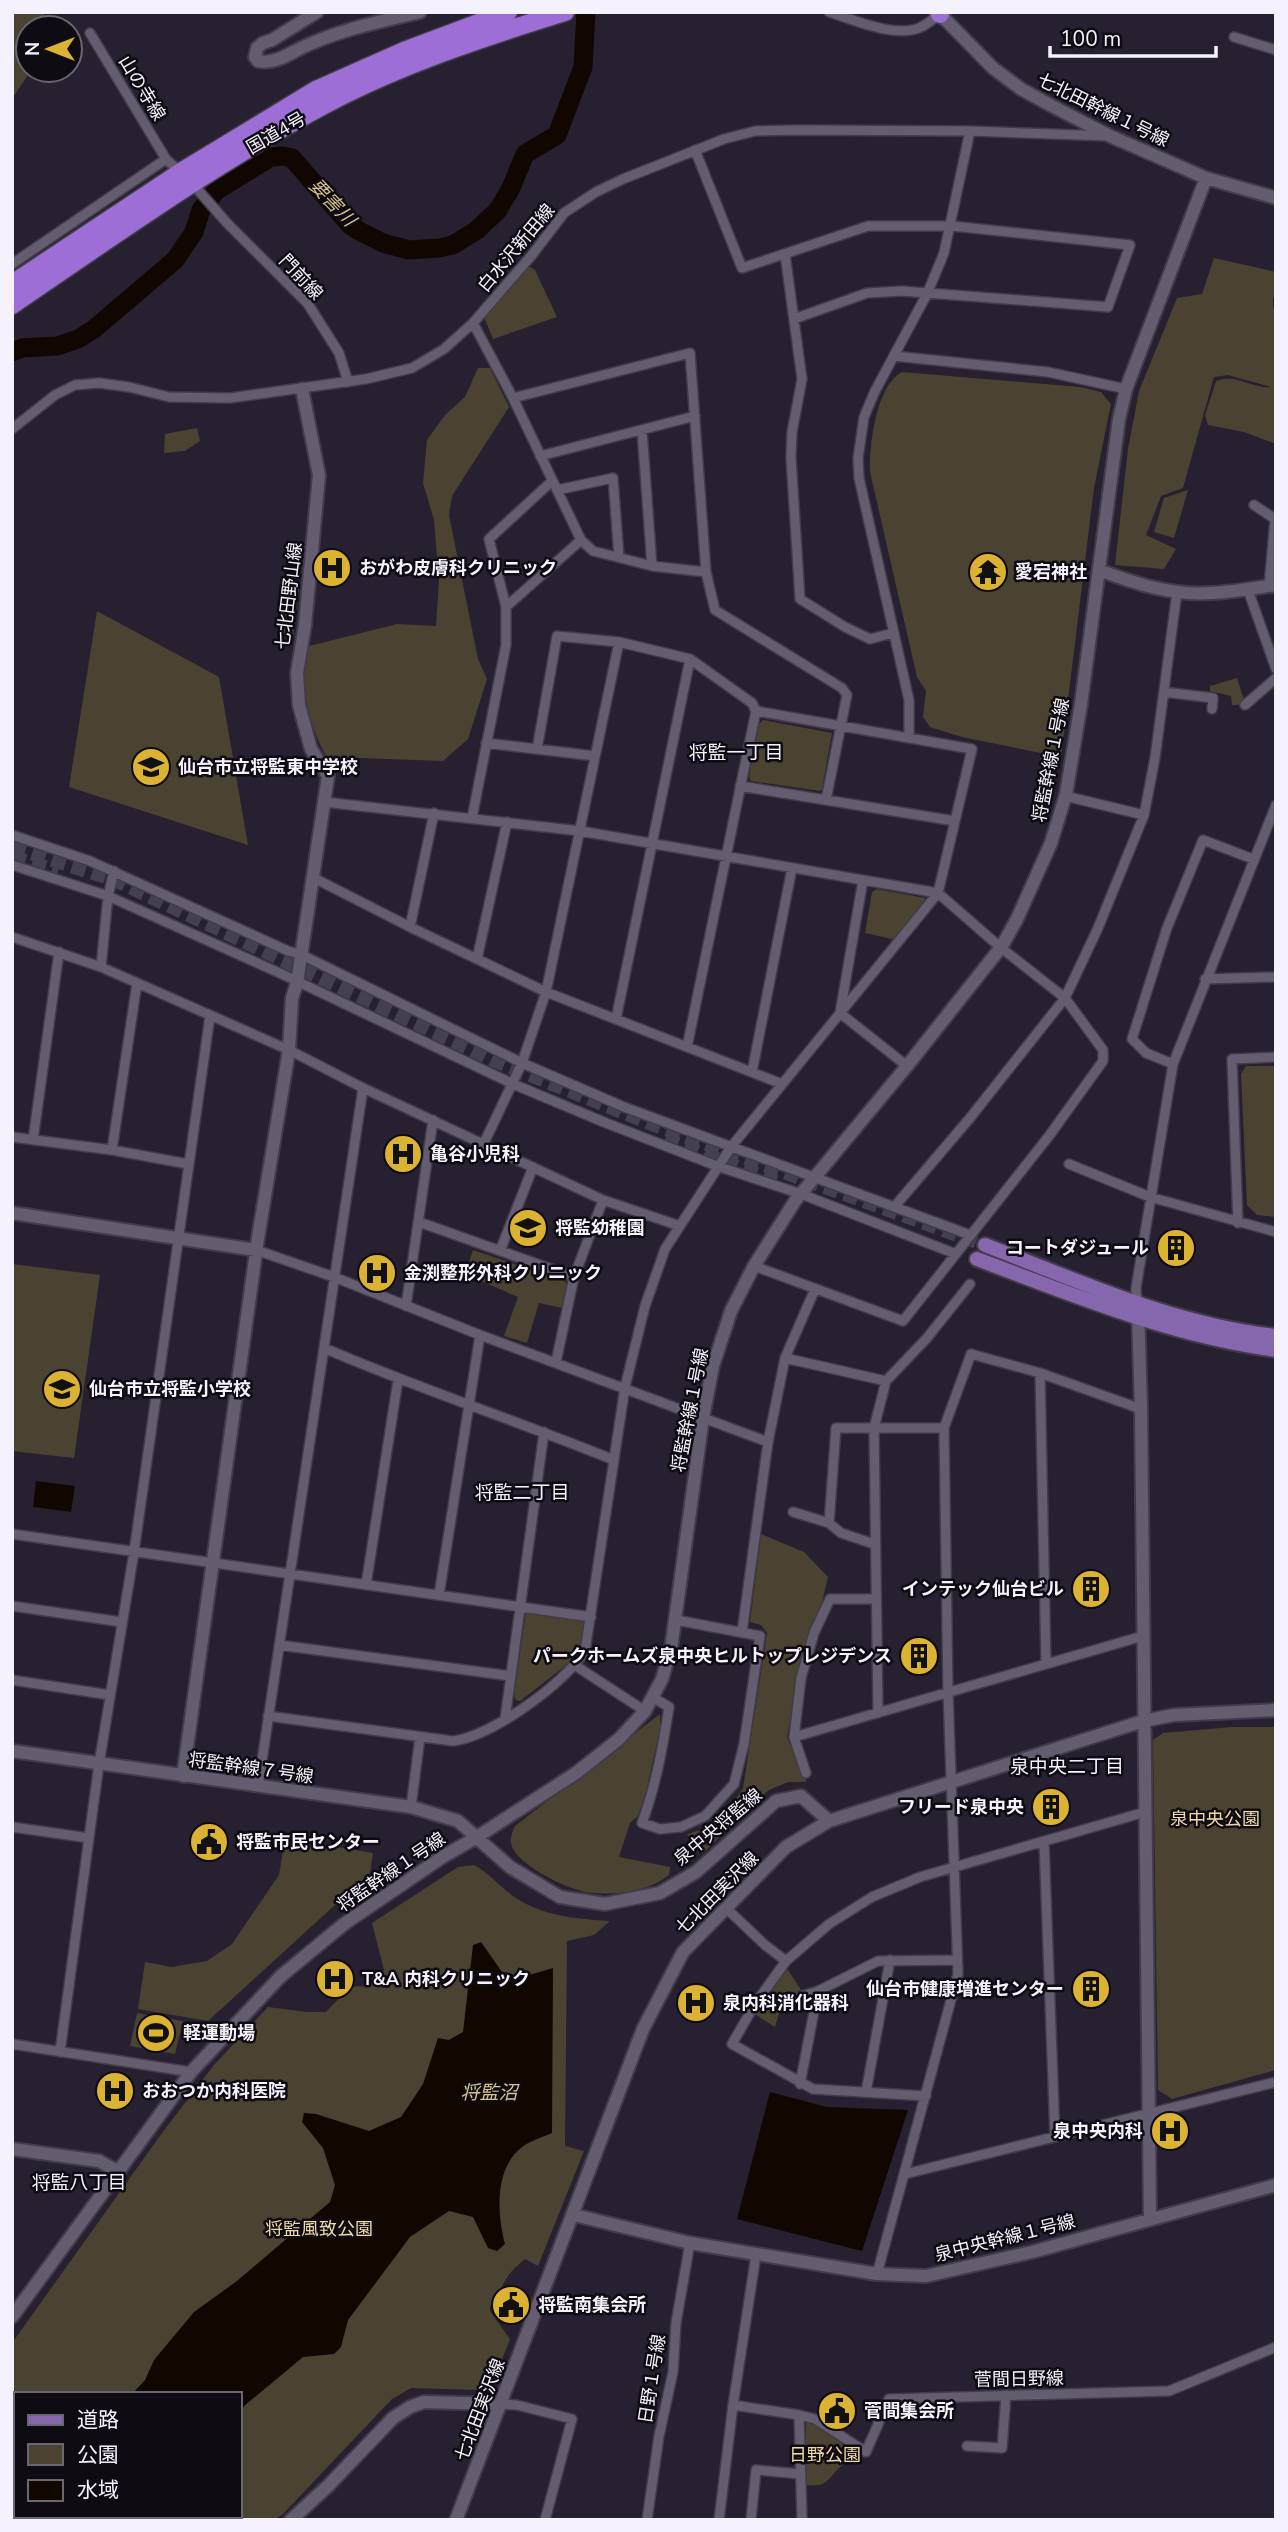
<svg xmlns="http://www.w3.org/2000/svg" width="1288" height="2532" font-family="'Nunito Sans','Noto Sans JP',sans-serif">
	<style>
		.green { fill: #4a4331; fill-rule: evenodd }
		.water { fill: #100800 }
		.lines { fill: none; stroke-linecap: round; stroke-linejoin: round }
		.river { stroke: #100800; stroke-width: 19 }
		.primary-tunnel { stroke: #45404f; stroke-width: 14; stroke-dasharray: 14 7; stroke-linecap: butt }
		.street-casing { stroke: #423c4a; stroke-width: 12 }
		.secondary-casing { stroke: #423c4a; stroke-width: 16 }
		.primary-casing { stroke: #423c4a; stroke-width: 18 }
		.highway-casing { stroke: #423c4a; stroke-width: 21 }
		.street { stroke: #645d70; stroke-width: 9 }
		.secondary { stroke: #645d70; stroke-width: 12 }
		.primary { stroke: #8667ad; stroke-width: 14 }
		.highway { stroke: #9c6ed6; stroke-width: 18 }
		.labels { text-anchor: middle; stroke-width: 5; stroke-linejoin: round; paint-order: stroke }
		.street-label { font-size: 18px; fill: #f6f2fd; stroke: #0e0b12 }
		.poi-label { font-size: 18px; font-weight: bold; fill: #f6f2fd; stroke: #0e0b12; text-anchor: start }
		.park-label { font-size: 18px; fill: #f0dba7; stroke: #0e0b12 }
		.water-label { font-size: 19px; font-style: italic; fill: #d6c28f; stroke: #0e0b12 }
		.neighbourhood-label { font-size: 19px; fill: #f6f2fd; stroke: #0e0b12 }
	</style>
	<rect width="100%" height="100%" fill="#262030"/>
	<!-- green -->
	<path class="green" d="M12,12H47L22,36L28,75L12,99Z
		M1214,258L1276,272V296L1273,298V307L1276,311V444L1244,432L1208,425L1205,415L1216,381C1238,373 1251,389 1271,387L1228,375L1214,377L1183,488L1161,496L1146,535L1176,549L1164,569L1115,565L1128,449L1139,391L1177,298L1202,294Z
		M529,266L535,270L557,317L493,339L484,317Z
		M478,368H490L509,407L452,496L449,515L478,659L487,679L468,739L443,761L359,758L356,776L334,772C310,727 300,699 305,647L397,624L436,626L439,580L434,520L423,483L427,440L445,415L465,397Z
		M902,372L1080,387L1101,392L1111,404L1094,488L1061,757L962,737L930,727L923,717L926,691L917,677L870,472C869,446 876,385 902,372Z
		M197,428L200,441L185,451L164,453L165,434Z
		M1188,490L1174,538L1154,532L1164,498Z
		M283,589H299L293,637L280,634L278,631Z
		M97,611L219,677L248,845L69,787Z
		M1237,678L1244,700L1238,705H1232L1231,696L1210,691V686Z
		M763,720L832,733L822,789L820,791L751,781L749,777L759,724Z
		M877,889L925,898V902L896,940L865,933L872,892Z
		M1246,1066H1276V1217L1257,1215L1247,1205L1241,1074Z
		M473,1250L565,1281L567,1286L562,1308L539,1303L527,1343L504,1336L518,1297L465,1274Z
		M12,1264L100,1275L74,1458L12,1451Z
		M761,1534L804,1552L828,1577L820,1611L800,1668L787,1737L806,1779V1782H788L769,1790L702,1854L687,1834L707,1828L721,1821L743,1788L767,1633L761,1625L750,1622Z
		M526,1611L582,1619L587,1624L584,1646L578,1656L520,1701L516,1700L514,1695Z
		M660,1714V1729L644,1801L637,1817L630,1823L619,1857L670,1867L669,1875C646,1893 615,1896 586,1892C567,1889 512,1863 511,1842C510,1837 513,1831 515,1826Z
		M1232,1727H1276V2070L1172,2099L1158,2090L1153,1740L1163,1733Z
		M285,1838L373,1853L370,1873L208,2021L138,2009L145,1962L172,1967L207,1961L232,1944L279,1875Z
		M474,1865C489,1873 499,1886 513,1896C541,1916 577,1919 610,1921L594,1935L567,1941L565,2146L584,2151L538,2266L525,2259C507,2273 503,2283 494,2304L490,2306V2311L510,2339L493,2383L478,2390L411,2388L392,2399L283,2514L274,2520H12V2343L162,2133L214,2065L268,2007L307,2012H326L350,1987L366,1986L384,1970L372,1923L458,1867ZM16,2394H240V2516H16Z
		M786,1967L801,1990L783,2001L775,2027L753,2013Z
		M137,2013L183,2021L175,2054L130,2046Z
		M806,2421H814L859,2453C852,2458 845,2462 840,2467C826,2481 827,2487 806,2485Z"/>
	<!-- water -->
	<path class="water" d="M36,1481L75,1486L71,1512L33,1507Z
		M481,1942L502,1972L523,1977L553,1968L552,2133C543,2137 530,2141 522,2147C494,2169 497,2214 505,2244L497,2251L488,2248L473,2217L449,2211L410,2237L348,2320L341,2347L334,2354L303,2357L244,2406L240,2418V2394H132L145,2380L154,2360L194,2312L237,2281L330,2202L335,2185L323,2148L302,2122L304,2113L316,2114L369,2131L401,2117L423,2084L438,2038L449,2040L463,2032L473,1945Z
		M770,2092L827,2107L908,2110L862,2251L737,2219Z
		M47,2516H140L137,2520H44Z"/>
	<g class="lines">
		<!-- river -->
		<path class="river" d="M12,352L22,348L57,346L78,339L94,329L175,260L194,232L201,210L216,191L271,157L283,156L292,158L350,225L359,231L383,243L409,250L439,248L453,245L477,230L498,210L511,188L525,154L557,135L583,67L586,12"/>
		<!-- primary-tunnel -->
		<path class="primary-tunnel" d="M12,847L115,880L493,1060L654,1125L985,1245
			M12,857L58,871
			M665,1139L777,1182"/>
		<defs>
			<path id="street" d="M829,12C854,20 897,39 921,27C928,24 934,18 940,14
				M90,33L166,159
				M1234,37L1276,50
				M695,150L742,268L868,226H952L1130,245L1108,307L902,291L867,293L794,319
				M191,182L227,223L308,304L339,353L348,382
				M785,254L802,379L792,432L791,458L800,599L845,627L870,639L893,633
				M12,264L166,159L181,173
				M894,356L1048,372L1126,389
				M513,398L690,353L706,572L715,610L842,688L847,695L826,800
				M12,429L55,395L75,385L99,383L129,387L169,397L230,398L366,379L412,368L444,349L473,323L532,255L564,213L596,192L623,179L724,139L755,131L797,130L970,131L1108,136
				M642,431L652,566
				M540,456L695,416
				M557,490L613,478L619,557
				M1254,505L1275,519L1269,586
				M581,540L593,551L652,566L706,572
				M1248,590L1276,669
				M506,607L489,539L552,481
				M1164,692L1213,698L1212,709
				M1245,705L1276,678
				M909,738V700L859,478L858,458L864,417L875,391L927,294L944,253L970,131
				M486,743L595,756
				M740,786L955,821
				M1065,796L1144,815
				M324,802L580,831L938,893L1000,947L1065,998L1103,1050V1061L1049,1136L903,1321L754,1266
				M472,818L506,645V607L581,540L513,398L473,323
				M12,835L90,861L288,951L300,954L522,1063L624,1107L970,1235
				M12,865L108,896L284,975L513,1084L606,1123L717,1166L801,1194L956,1254
				M312,877L410,927L546,992L782,1084
				M863,880L840,1013L907,1066
				M410,927L434,813
				M12,937L101,967L289,1050L363,1088L603,1200L680,1226
				M477,959L507,822
				M101,967L108,896L114,871
				M1205,979L1276,977
				M616,1019L690,659
				M687,1047L756,711
				M1173,1064L1146,1053L1132,1039L1167,928L1203,840L1253,859
				M752,1072L792,868
				M12,1137L112,1150L188,1164
				M33,1140L59,952
				M484,1143L522,1063L546,992L619,642
				M112,1150L137,983
				M1069,1164L1150,1197L1276,1232
				M895,1206L970,1118L1065,998L1098,928L1144,815L1155,758L1177,592
				M419,1222L574,1277
				M1238,1223L1232,1059L1276,1057
				M256,1250L334,1277L480,1335L768,1442L785,1358L815,1289
				M500,1251L533,1167
				M1137,1304L1136,1288L1173,1064L1276,805
				M406,1306L433,1120
				M324,1348C419,1389 518,1421 614,1460
				M785,1358L886,1381L927,1338L970,1284
				M556,1362L574,1277L603,1200
				M1040,1373L1046,1664
				M944,1428L971,1354L1040,1373L1141,1409
				M793,1512L829,1523L841,1533L874,1544
				M829,1523L836,1428H944L948,1692L958,1974L877,2274
				M12,1534L591,1617
				M366,1585L398,1380
				M439,1595L480,1335
				M12,1606L122,1622
				M742,1632L768,1442
				M279,1645L511,1676
				M576,1666L645,1711
				M12,1680L110,1695
				M652,1697L669,1707C663,1746 656,1785 642,1823L660,1829L681,1827L705,1816L734,1784L744,1744L760,1636L676,1620
				M878,1713L874,1428L886,1381
				M268,1716L453,1741C492,1736 564,1684 585,1651L625,1387L645,1306L665,1249L731,1147L938,893L972,749L756,711L752,703L690,659L619,642L557,636L537,749
				M505,1719L544,1432
				M794,1737L1143,1636
				M806,1773L794,1737L801,1678L814,1633L830,1599H875
				M258,1787L363,1088
				M411,1807L420,1737
				M12,1827L89,1838
				M1044,1841L1055,2136
				M726,1908L765,1945L786,1961
				M792,1999L818,1991L878,1961L957,1960
				M12,2044L191,2072
				M60,2052L99,1764L134,1552L210,1016
				M800,2084L818,1991
				M866,2092L890,1960
				M926,2096L813,2089L732,2044L755,2004L786,1961L829,1924L872,1897L920,1877L1145,1812
				M905,2174L1276,2082
				M501,2404L517,2405L572,2419L545,2520
				M733,2405L799,2415L802,2520
				M799,2415L815,2419L866,2452L889,2399L1169,2391L1276,2347
				M967,2446L1002,2448L1006,2395
				M647,2520L659,2436L673,2372L676,2323L690,2243
				M719,2520L733,2405L756,2255
				M751,2520L756,2470L800,2474"/>
			<path id="secondary" d="M317,12L272,40L263,43L257,48L255,57L258,61C273,64 286,56 299,49C337,30 379,22 420,12
				M938,12L993,68L1021,89L1052,106L1110,136L1206,178L1276,198
				M1099,570C1134,583 1172,596 1211,593C1233,592 1254,588 1276,585
				M12,1213L256,1250
				M1138,1309L1141,1409L1150,2218
				M12,1751L411,1807L458,1821L510,1867L560,1897L605,1904L660,1893L696,1872L776,1801L801,1796L829,1821
				M183,1776L258,1238L289,1050L292,998L297,983L328,776L311,749L299,705L297,673L305,625L319,475L302,389
				M12,2149L99,2161L119,2172
				M574,2215L690,2243L877,2274L926,2276L1032,2252L1276,2185
				M12,2317L191,2072L281,1976L344,1924L444,1856L477,1837L576,1773L619,1739L645,1711L662,1679L671,1649L703,1417L713,1366L731,1311L754,1266L795,1201L907,1066L1002,946L1017,919L1051,843L1066,794L1081,704L1119,419L1126,389L1206,178
				M291,2520L328,2486L393,2418L410,2407L424,2402L501,2404
				M456,2520L643,2029L683,1952L786,1847L829,1821L1143,1721L1174,1715L1276,1710"/>
			<path id="primary" d="M985,1245C1079,1281 1174,1325 1276,1336
				M977,1259C1076,1296 1171,1336 1276,1350"/>
			<path id="highway" d="M939,12L940,14
				M12,284L181,172L316,90L404,51L508,12
				M12,305C115,235 217,162 326,104C402,64 484,37 565,12"/>
		</defs>
		<!-- street casing -->
		<use href="#street" class="street-casing"/>
		<!-- secondary casing -->
		<use href="#secondary" class="secondary-casing"/>
		<!-- primary casing -->
		<use href="#primary" class="primary-casing"/>
		<!-- highway casing -->
		<use href="#highway" class="highway-casing"/>
		<!-- street -->
		<use href="#street" class="street"/>
		<!-- secondary -->
		<use href="#secondary" class="secondary"/>
		<!-- primary -->
		<use href="#primary" class="primary"/>
		<!-- highway -->
		<use href="#highway" class="highway"/>
	</g>
	<!-- icons -->
	<defs>
		<symbol id="hospital-disc" viewBox="-11 -11 22 22"><circle r="9.5" fill="#dcb233" stroke="#0e0b12"/><path d="M-5-5h3v3.5h4V-5h3V5h-3V1.5h-4V5h-3Z" fill="#111"/></symbol>
		<symbol id="temple-disc" viewBox="-11 -11 22 22"><circle r="9.5" fill="#dcb233" stroke="#0e0b12"/><path d="M0-6L5-2H3V0L6.5 2.5H4V6H1.5V3h-3V6H-4V2.5H-6.5L-3 0V-2H-5Z" fill="#111"/></symbol>
		<symbol id="school-disc" viewBox="-11 -11 22 22"><circle r="9.5" fill="#dcb233" stroke="#0e0b12"/><path d="M0-5L7-2L0 1L-7-2ZM-4 1L0 2.5L4 1V4Q0 6-4 4Z" fill="#111"/></symbol>
		<symbol id="building-disc" viewBox="-11 -11 22 22"><circle r="9.5" fill="#dcb233" stroke="#0e0b12"/><path d="M-4-6H4V6H1V3H-1V6H-4ZM-2.5-4.3h1.7v1.8h-1.7ZM.8-4.3h1.7v1.8H.8ZM-2.5-1h1.7V.8h-1.7ZM.8-1h1.7V.8H.8Z" fill="#111"/></symbol>
		<symbol id="civic-disc" viewBox="-11 -11 22 22"><circle r="9.5" fill="#dcb233" stroke="#0e0b12"/><path d="M-.6-6.5H3V-4.5H.6V-3L4-1V1h2V6H-6V1h2V-1L-.6-3ZM-1.2 2.5V6h2.4V2.5Z" fill="#111"/></symbol>
		<symbol id="stadium-disc" viewBox="-11 -11 22 22"><circle r="9.5" fill="#dcb233" stroke="#0e0b12"/><path d="M0-5a6.5 5 0 1 0 0 10a6.5 5 0 1 0 0-10ZM-3.5-1.8h7v3.6h-7Z" fill="#111"/></symbol>
	</defs>
	<g fill-rule="evenodd">
		<use href="#hospital-disc" x="310" y="546" width="44" height="44"/>
		<use href="#temple-disc" x="966" y="550" width="44" height="44"/>
		<use href="#school-disc" x="129" y="745" width="44" height="44"/>
		<use href="#hospital-disc" x="381" y="1132" width="44" height="44"/>
		<use href="#school-disc" x="506" y="1206" width="44" height="44"/>
		<use href="#building-disc" x="1154" y="1226" width="44" height="44"/>
		<use href="#hospital-disc" x="355" y="1251" width="44" height="44"/>
		<use href="#school-disc" x="40" y="1367" width="44" height="44"/>
		<use href="#building-disc" x="1069" y="1567" width="44" height="44"/>
		<use href="#building-disc" x="897" y="1634" width="44" height="44"/>
		<use href="#building-disc" x="1029" y="1785" width="44" height="44"/>
		<use href="#civic-disc" x="187" y="1820" width="44" height="44"/>
		<use href="#hospital-disc" x="313" y="1957" width="44" height="44"/>
		<use href="#building-disc" x="1069" y="1967" width="44" height="44"/>
		<use href="#hospital-disc" x="674" y="1981" width="44" height="44"/>
		<use href="#stadium-disc" x="134" y="2011" width="44" height="44"/>
		<use href="#hospital-disc" x="93" y="2069" width="44" height="44"/>
		<use href="#hospital-disc" x="1148" y="2109" width="44" height="44"/>
		<use href="#civic-disc" x="489" y="2283" width="44" height="44"/>
		<use href="#civic-disc" x="815" y="2389" width="44" height="44"/>
	</g>
	<g class="labels">
		<!-- street labels -->
		<g class="street-label">
			<text transform="translate(142 88) rotate(59)" y="6">山の寺線</text>
			<text transform="translate(1103 110) rotate(26)" y="6">七北田幹線１号線</text>
			<text transform="translate(276 133) rotate(-30)" y="6">国道4号</text>
			<text transform="translate(516 248) rotate(-50)" y="6">白水沢新田線</text>
			<text transform="translate(301 277) rotate(47)" y="6">門前線</text>
			<text transform="translate(289 596) rotate(-83)" y="6">七北田野山線</text>
			<text transform="translate(1051 760) rotate(-79)" y="6">将監幹線１号線</text>
			<text transform="translate(690 1410) rotate(-79)" y="6">将監幹線１号線</text>
			<text transform="translate(251 1768) rotate(8)" y="6">将監幹線７号線</text>
			<text transform="translate(718 1827) rotate(-40)" y="6">泉中央将監線</text>
			<text transform="translate(391 1872) rotate(-34)" y="6">将監幹線１号線</text>
			<text transform="translate(717 1893) rotate(-45)" y="6">七北田実沢線</text>
			<text transform="translate(1005 2238) rotate(-14)" y="6">泉中央幹線１号線</text>
			<text transform="translate(652 2379) rotate(-81)" y="6">日野１号線</text>
			<text transform="translate(1019 2379) rotate(-1)" y="6">菅間日野線</text>
			<text transform="translate(480 2410) rotate(-69)" y="6">七北田実沢線</text>
		</g>
		<!-- poi labels -->
		<g class="poi-label">
			<text x="359" y="574">おがわ皮膚科クリニック</text>
			<text x="1015" y="578">愛宕神社</text>
			<text x="178" y="773">仙台市立将監東中学校</text>
			<text x="430" y="1160">亀谷小児科</text>
			<text x="555" y="1234">将監幼稚園</text>
			<text x="1149" y="1254" text-anchor="end">コートダジュール</text>
			<text x="404" y="1279">金渕整形外科クリニック</text>
			<text x="89" y="1395">仙台市立将監小学校</text>
			<text x="1064" y="1595" text-anchor="end">インテック仙台ビル</text>
			<text x="892" y="1662" text-anchor="end">パークホームズ泉中央ヒルトップレジデンス</text>
			<text x="1024" y="1813" text-anchor="end">フリード泉中央</text>
			<text x="236" y="1848">将監市民センター</text>
			<text x="362" y="1985">T&amp;A 内科クリニック</text>
			<text x="1064" y="1995" text-anchor="end">仙台市健康増進センター</text>
			<text x="723" y="2009">泉内科消化器科</text>
			<text x="183" y="2039">軽運動場</text>
			<text x="142" y="2097">おおつか内科医院</text>
			<text x="1143" y="2137" text-anchor="end">泉中央内科</text>
			<text x="538" y="2311">将監南集会所</text>
			<text x="864" y="2417">菅間集会所</text>
		</g>
		<!-- park labels -->
		<g class="park-label">
			<text x="1215" y="1825">泉中央公園</text>
			<text x="319" y="2235">将監風致公園</text>
			<text x="825" y="2461">日野公園</text>
		</g>
		<!-- water labels -->
		<g class="water-label">
			<text transform="translate(333 202) rotate(46)" y="7">要害川</text>
			<text x="489" y="2099">将監沼</text>
		</g>
		<!-- neighbourhood labels -->
		<g class="neighbourhood-label">
			<text x="736" y="759">将監一丁目</text>
			<text x="522" y="1499">将監二丁目</text>
			<text x="1067" y="1773">泉中央二丁目</text>
			<text x="79" y="2189">将監八丁目</text>
		</g>
	</g>
	<!-- border -->
	<rect width="1288" height="2532" fill="none" stroke="#f6f2fd" stroke-width="28"/>
	<!-- legend -->
	<rect x="14" y="2392" width="228" height="126" fill="#0e0b12" stroke="#6b6770" stroke-width="2"/>
	<rect x="28" y="2415" width="35" height="10" fill="#8667ad" stroke="#6b6770" stroke-width="2"/>
	<text x="77" y="2427" font-size="21" fill="#f6f2fd">道路</text>
	<rect x="28" y="2444" width="35" height="21" fill="#4a4331" stroke="#6b6770" stroke-width="2"/>
	<text x="77" y="2462" font-size="21" fill="#f6f2fd">公園</text>
	<rect x="28" y="2480" width="35" height="21" fill="#100800" stroke="#6b6770" stroke-width="2"/>
	<text x="77" y="2497" font-size="21" fill="#f6f2fd">水域</text>
	<!-- north arrow -->
	<g transform="translate(49 49) rotate(270)"><circle r="33" fill="#0e0b12" stroke="#6b6770" stroke-width="2"/>
	<path d="M0-5L12 26L0 18L-12 26Z" fill="#dcb233"/>
	<text y="-10" font-size="19" font-weight="bold" text-anchor="middle" fill="#f6f2fd">N</text>
	</g>
	<!-- scale -->
	<path d="M1050 46v10h166v-10" fill="none" stroke="#f6f2fd" stroke-width="3.5"/>
	<text x="1060" y="46" font-size="21" fill="#f6f2fd" stroke="#0e0b12" stroke-width="5" paint-order="stroke">100 m</text>
</svg>
